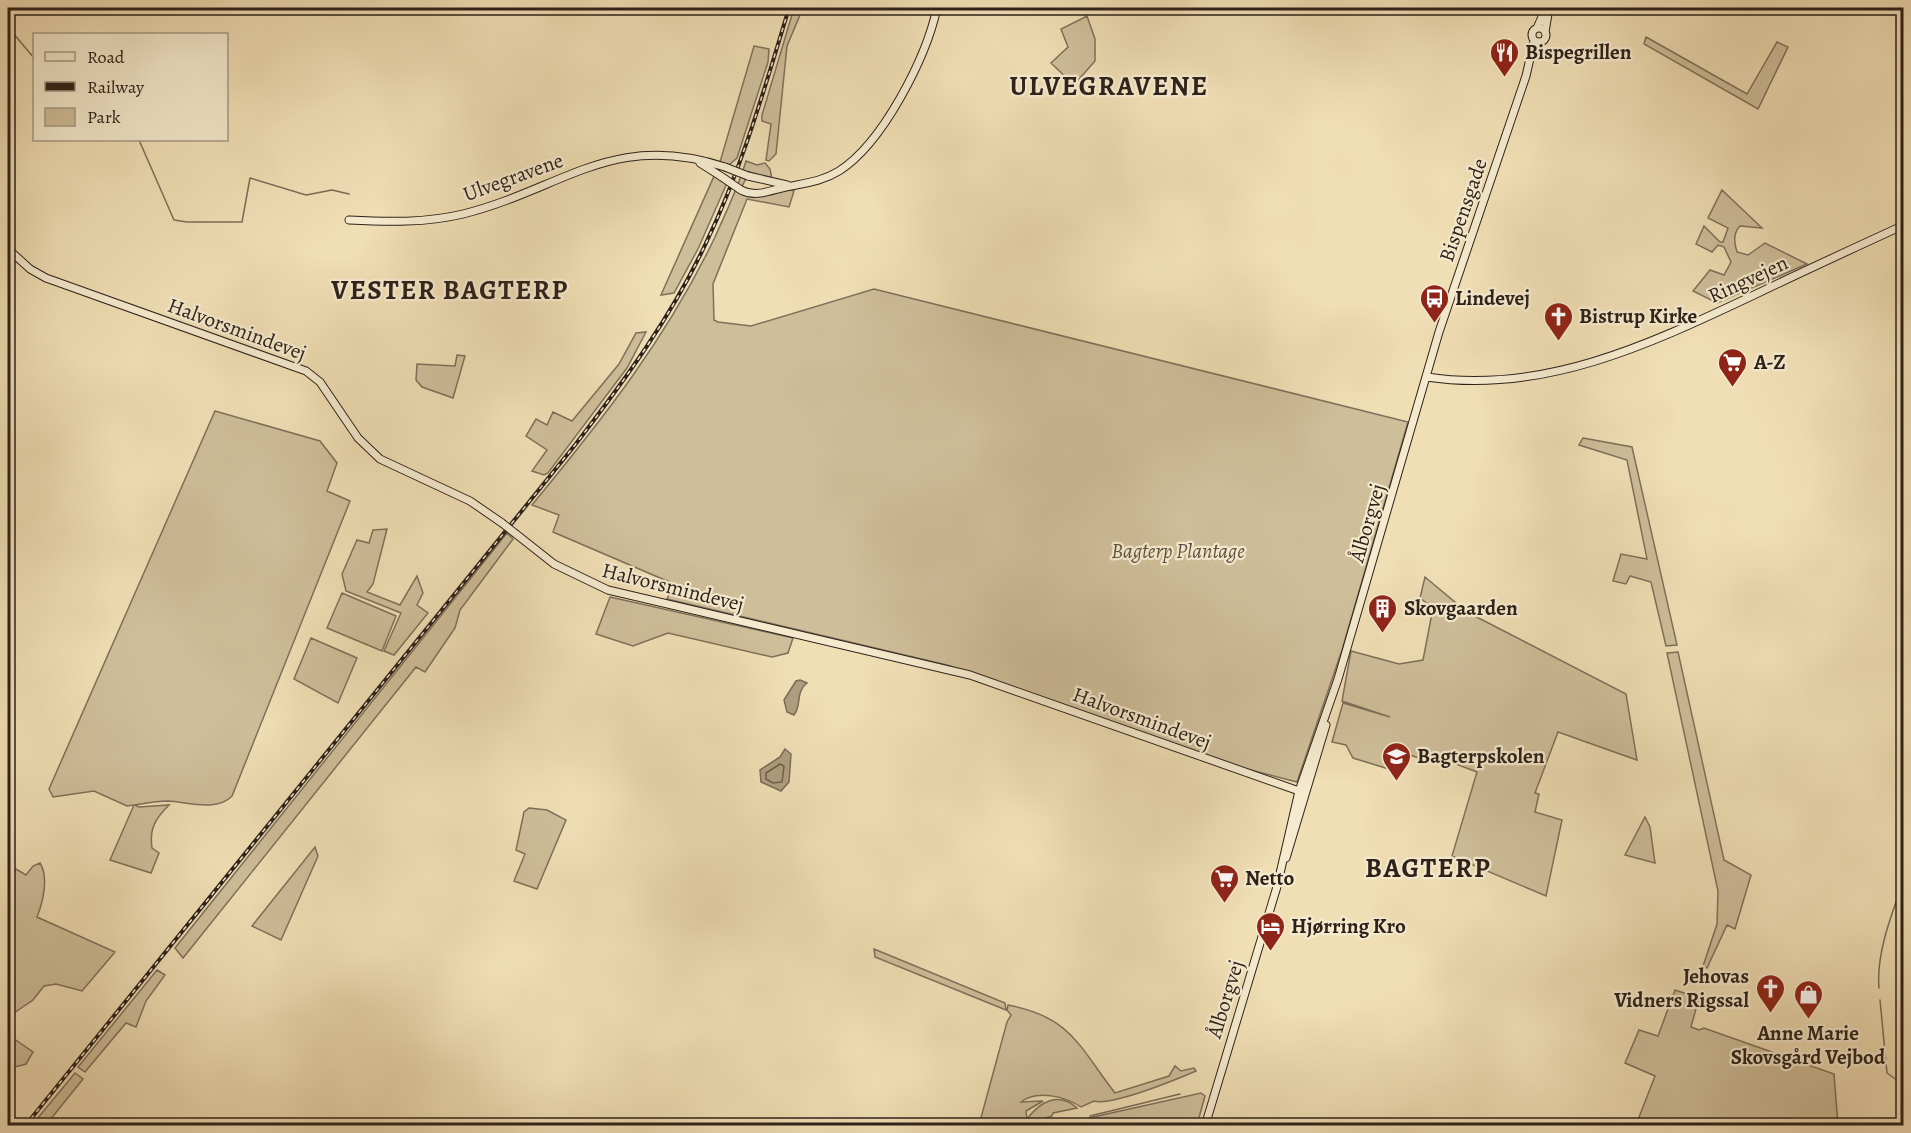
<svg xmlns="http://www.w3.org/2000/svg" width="1911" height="1133" font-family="Alegreya,serif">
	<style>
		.green { fill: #cfbe9a; stroke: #7e705a; stroke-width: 1.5 }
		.water { fill: #ae9e80; stroke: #7a6c57; stroke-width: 1.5 }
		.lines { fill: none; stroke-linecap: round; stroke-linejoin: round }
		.shore { stroke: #6e604d; stroke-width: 1.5 }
		.stream { stroke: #7a6c57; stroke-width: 1.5 }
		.secondary-casing { stroke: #2d211a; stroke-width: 9 }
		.secondary { stroke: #f5eace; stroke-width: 7 }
		.rail-casing { stroke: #2d211a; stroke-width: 4 }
		.rail { stroke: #f5eace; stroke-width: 1.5; stroke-dasharray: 4.5; stroke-linecap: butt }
		.secondary-bridge-casing { stroke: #2d211a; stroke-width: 9; stroke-linecap: butt }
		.secondary-bridge { stroke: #f5eace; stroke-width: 7 }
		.labels { text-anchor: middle; stroke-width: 4.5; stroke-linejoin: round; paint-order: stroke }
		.poi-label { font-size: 21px; font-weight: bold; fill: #2d211a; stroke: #f5eace; text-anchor: start }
		.street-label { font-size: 21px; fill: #2d211a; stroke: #f5eace }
		.park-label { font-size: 21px; font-style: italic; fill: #5e5040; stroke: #f5eace }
		.district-label { font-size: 27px; font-weight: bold; letter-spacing: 1.5px; fill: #2d211a; stroke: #f5eace }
	</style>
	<rect width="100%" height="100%" fill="#f0deb4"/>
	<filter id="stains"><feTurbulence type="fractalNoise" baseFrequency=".00333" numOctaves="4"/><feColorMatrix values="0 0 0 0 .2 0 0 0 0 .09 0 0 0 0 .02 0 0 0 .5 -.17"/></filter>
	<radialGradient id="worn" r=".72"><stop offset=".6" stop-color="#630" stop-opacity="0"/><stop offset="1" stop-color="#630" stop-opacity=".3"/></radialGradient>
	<!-- green -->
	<path class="green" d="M794,8H803L787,46L776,154L769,161L766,160L771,124L762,121V115Z
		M1087,16L1095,39V61L1074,85L1051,63L1068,47L1061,29Z
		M1646,37L1747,94L1777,42L1788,47L1758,109L1644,44Z
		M754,46L769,49L768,62L737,158L729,165L720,162Z
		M746,161L757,165L765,163L770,169L772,179L749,172L740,191L786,188L794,191L789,207L747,199L713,284L714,320L718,322L751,326L874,289L1408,422L1342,650L1297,782L1243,768L947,665L667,599L674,584L553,532L559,515L532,505C602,420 667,338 715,237C726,212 738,188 746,161Z
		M715,174L727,183L698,249L674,293L661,295Z
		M1722,190L1762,228L1740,226C1733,233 1734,243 1737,252L1748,255L1765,243L1807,264L1717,303L1693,291L1710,270L1724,275L1731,262L1724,247L1718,245L1712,252L1696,244L1704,226L1720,242H1723L1728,228L1708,218Z
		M646,332L627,368L548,473L544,475L532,471L547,450L526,436L536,419L547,425L553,412L572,421L619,364L636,333Z
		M457,355L465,356L453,398L422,387L416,380L417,364L455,366Z
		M215,411L320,441L337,463L327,491L350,501L232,796C217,812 187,802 168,801C157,801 146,803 135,805L139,807L169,805C156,818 149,828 152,848L159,853L151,873L110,860L134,805L127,806L94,791L53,797L49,789Z
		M1583,438L1632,447L1677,645L1666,646L1651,582L1630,576L1626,584L1613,581L1621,554L1647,559L1627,460L1579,445Z
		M387,529L373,584L367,592L400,605L417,576L423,593L417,605L428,613L394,655L384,651L401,613L346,591L342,574L357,540L369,543L373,530Z
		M507,533L513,539L460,610L455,628L425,672L416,667L183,958L175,948Z
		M1425,577L1467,612L1626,694L1637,760L1558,732L1535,793L1539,794L1535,812L1562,820L1546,896L1452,856L1477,772L1435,756L1433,762L1399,752L1392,770L1353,758L1346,745L1332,742L1343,703L1390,717L1342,701L1351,651L1399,664L1423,660L1433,608L1420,598Z
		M342,593L396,616L382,651L327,628Z
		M610,597L793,638L788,653L772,657L668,633L633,646L596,634Z
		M311,638L357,658L338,703L294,679Z
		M1678,652L1724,860L1751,875L1735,929L1727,925L1707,968L1703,966L1717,924L1718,891L1667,653Z
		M529,808L547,810L566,820L537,889L514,881L525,854L516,850L524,812Z
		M1645,817L1650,827L1655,863L1625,855Z
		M315,847L318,856L281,940L252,926Z
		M40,863C49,877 43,902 37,917L115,952L82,991L56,984L44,986L33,1000L8,1017V872L11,866L26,875L33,866Z
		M874,949L1005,1003L1006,1010L875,957Z
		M157,970L165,975L146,1001L136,1027L126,1023L85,1072L78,1067Z
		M1675,990L1699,998L1691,1027L1699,1030L1704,1028L1834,1074L1838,1125H1636L1655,1076L1625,1063L1639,1030L1658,1036Z
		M1008,1005C1072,1017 1079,1047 1115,1093L1169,1076L1175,1066L1181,1071L1194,1068L1196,1071C1175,1080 1112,1106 1094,1101L1081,1107C1066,1097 1037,1089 1021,1102L1043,1101L1026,1111L1027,1119C1040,1102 1058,1091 1077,1108L1053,1113L1052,1116L1037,1121L1039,1125H979L1007,1022L1011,1015L1007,1010Z
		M10,1036L33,1052L26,1064L15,1067L10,1063Z
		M75,1073L83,1079L46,1125H32Z
		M1201,1093L1205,1096L1197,1125H1087L1089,1118Z"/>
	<!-- water -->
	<path class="water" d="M800,680L807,683C795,692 802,706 794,715L787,712L784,700L796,681Z
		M785,749L791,754L789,782L781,791L761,782L760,770L780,757Z"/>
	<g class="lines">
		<!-- shore -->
		<path class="shore" d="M780,764L784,766L782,782L773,783L766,779V773Z"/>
		<!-- stream -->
		<path class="stream" d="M8,27L34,58
			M139,140L174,220L187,222H242L250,178L306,195L332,190L349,194
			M1879,988C1876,953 1892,913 1904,880
			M1880,1000L1887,1073L1904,1085
			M1090,1116L1180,1094
			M1071,1126L1084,1118"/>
		<defs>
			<path id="secondary" d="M1532 35a7 7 0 1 1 14 0a7 7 0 1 1-14 0Z
				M1537,28L1546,8
				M1545,32L1549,8
				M700,163L722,177
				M748,176L787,185
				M741,190C756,198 771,190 786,187C805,183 821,182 839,171C883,143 926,58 937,8
				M349,220C387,222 426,223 463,214C563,189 613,130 725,167
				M8,249L30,269L46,278L306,371L320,382L358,438L380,459L470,501L502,523
				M1427,377C1544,395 1652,343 1754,295C1804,271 1854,248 1904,225
				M516,534L554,564L608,590L970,675L1299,791
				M1286,858L1326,725
				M1278,882L1299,791L1338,679L1439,332L1526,76L1534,41
				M1205,1126L1279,880"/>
		</defs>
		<!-- secondary casing -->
		<use href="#secondary" class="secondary-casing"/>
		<!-- secondary -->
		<use href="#secondary" class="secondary"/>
		<defs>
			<path id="rail" d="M25,1126L575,445C624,381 672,316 706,243C742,168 765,87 789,8"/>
		</defs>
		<!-- rail casing -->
		<use href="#rail" class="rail-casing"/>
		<!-- rail -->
		<use href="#rail" class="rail"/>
		<defs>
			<path id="secondary-bridge" d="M725,167L748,176
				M722,177L741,190
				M502,523L516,534"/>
		</defs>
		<!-- secondary-bridge casing -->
		<use href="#secondary-bridge" class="secondary-bridge-casing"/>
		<!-- secondary-bridge -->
		<use href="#secondary-bridge" class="secondary-bridge"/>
	</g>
	<!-- icons -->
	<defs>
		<symbol id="restaurant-pin" viewBox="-11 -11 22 30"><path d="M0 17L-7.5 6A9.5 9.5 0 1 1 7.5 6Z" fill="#8f2418" stroke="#f5eace"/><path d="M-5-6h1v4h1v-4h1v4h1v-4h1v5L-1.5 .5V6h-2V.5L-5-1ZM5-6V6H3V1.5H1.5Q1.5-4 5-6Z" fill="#fff"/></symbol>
		<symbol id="bus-pin" viewBox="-11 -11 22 30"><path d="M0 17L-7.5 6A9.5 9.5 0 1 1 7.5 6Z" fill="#8f2418" stroke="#f5eace"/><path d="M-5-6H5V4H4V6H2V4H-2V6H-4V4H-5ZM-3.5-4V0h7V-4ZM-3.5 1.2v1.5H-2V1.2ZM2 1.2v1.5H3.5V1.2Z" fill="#fff"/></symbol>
		<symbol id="church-pin" viewBox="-11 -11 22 30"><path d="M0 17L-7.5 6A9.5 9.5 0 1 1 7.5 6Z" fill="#8f2418" stroke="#f5eace"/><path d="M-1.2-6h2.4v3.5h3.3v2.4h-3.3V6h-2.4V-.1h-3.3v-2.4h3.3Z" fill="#fff"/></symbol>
		<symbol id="supermarket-pin" viewBox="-11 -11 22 30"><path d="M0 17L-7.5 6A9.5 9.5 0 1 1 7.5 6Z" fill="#8f2418" stroke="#f5eace"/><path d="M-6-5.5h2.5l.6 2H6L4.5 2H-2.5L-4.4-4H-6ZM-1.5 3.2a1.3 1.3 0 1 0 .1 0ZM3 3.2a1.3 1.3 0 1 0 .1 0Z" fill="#fff"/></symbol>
		<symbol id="building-pin" viewBox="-11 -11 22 30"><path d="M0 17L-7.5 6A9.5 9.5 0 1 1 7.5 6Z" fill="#8f2418" stroke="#f5eace"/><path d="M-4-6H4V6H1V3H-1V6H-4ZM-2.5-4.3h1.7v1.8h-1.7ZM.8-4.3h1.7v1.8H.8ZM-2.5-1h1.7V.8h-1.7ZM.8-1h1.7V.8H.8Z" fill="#fff"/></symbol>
		<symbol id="school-pin" viewBox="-11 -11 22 30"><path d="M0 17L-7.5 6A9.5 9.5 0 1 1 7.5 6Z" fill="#8f2418" stroke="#f5eace"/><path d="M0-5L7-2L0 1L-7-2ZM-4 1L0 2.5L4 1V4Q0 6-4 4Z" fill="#fff"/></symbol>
		<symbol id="hotel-pin" viewBox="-11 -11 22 30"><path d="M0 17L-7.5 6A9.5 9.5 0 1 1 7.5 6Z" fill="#8f2418" stroke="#f5eace"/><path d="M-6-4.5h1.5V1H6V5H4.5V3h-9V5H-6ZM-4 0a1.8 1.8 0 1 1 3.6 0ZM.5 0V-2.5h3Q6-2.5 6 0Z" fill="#fff"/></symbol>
		<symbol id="shop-pin" viewBox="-11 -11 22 30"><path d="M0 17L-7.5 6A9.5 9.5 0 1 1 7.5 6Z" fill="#8f2418" stroke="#f5eace"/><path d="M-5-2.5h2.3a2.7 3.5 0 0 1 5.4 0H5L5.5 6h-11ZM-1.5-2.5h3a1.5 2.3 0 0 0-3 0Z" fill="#fff"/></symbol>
	</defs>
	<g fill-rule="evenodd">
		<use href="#restaurant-pin" x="1488" y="36" width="33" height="45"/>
		<use href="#bus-pin" x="1418" y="282" width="33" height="45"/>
		<use href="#church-pin" x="1542" y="300" width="33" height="45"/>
		<use href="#supermarket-pin" x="1716" y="346" width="33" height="45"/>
		<use href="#building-pin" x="1366" y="592" width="33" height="45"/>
		<use href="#school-pin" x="1380" y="740" width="33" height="45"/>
		<use href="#supermarket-pin" x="1208" y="862" width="33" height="45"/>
		<use href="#hotel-pin" x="1254" y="910" width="33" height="45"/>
		<use href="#church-pin" x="1754" y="972" width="33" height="45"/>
		<use href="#shop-pin" x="1792" y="978" width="33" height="45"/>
	</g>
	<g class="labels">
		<!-- poi labels -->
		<g class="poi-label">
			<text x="1525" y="59">Bispegrillen</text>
			<text x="1455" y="305">Lindevej</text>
			<text x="1579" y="323">Bistrup Kirke</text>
			<text x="1754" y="369">A-Z</text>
			<text x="1404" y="615">Skovgaarden</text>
			<text x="1417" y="763">Bagterpskolen</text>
			<text x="1245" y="885">Netto</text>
			<text x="1291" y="933">Hjørring Kro</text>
			<text x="1749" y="983" text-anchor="end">Jehovas<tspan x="1749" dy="24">Vidners Rigssal</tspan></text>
			<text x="1808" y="1040" text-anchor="middle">Anne Marie<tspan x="1808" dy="24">Skovsgård Vejbod</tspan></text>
		</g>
		<!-- street labels -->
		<g class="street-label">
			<text transform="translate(513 177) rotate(-20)" y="7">Ulvegravene</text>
			<text transform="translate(1463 210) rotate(-71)" y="7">Bispensgade</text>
			<text transform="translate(1748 279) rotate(-25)" y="7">Ringvejen</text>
			<text transform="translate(237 329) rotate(20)" y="7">Halvorsmindevej</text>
			<text transform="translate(1367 523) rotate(-74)" y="7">Ålborgvej</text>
			<text transform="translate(673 587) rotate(14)" y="7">Halvorsmindevej</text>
			<text transform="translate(1142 718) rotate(20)" y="7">Halvorsmindevej</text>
			<text transform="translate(1225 999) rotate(-73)" y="7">Ålborgvej</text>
		</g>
		<!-- park labels -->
		<g class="park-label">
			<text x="1178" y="558">Bagterp Plantage</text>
		</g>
		<!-- district labels -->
		<g class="district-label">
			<text x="1109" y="95">ULVEGRAVENE</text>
			<text x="450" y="299">VESTER BAGTERP</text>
			<text x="1428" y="877">BAGTERP</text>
		</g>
	</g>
	<!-- margin -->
	<rect width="1911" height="1133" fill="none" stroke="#f0deb4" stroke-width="30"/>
	<rect x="9" y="9" width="1893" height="1115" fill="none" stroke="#2d211a" stroke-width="3"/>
	<rect x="15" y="15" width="1881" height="1103" fill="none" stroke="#2d211a" stroke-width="1.5"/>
	<!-- legend -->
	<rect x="33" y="33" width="195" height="108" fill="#f5eace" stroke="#a59a86" stroke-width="1.5"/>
	<rect x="45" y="52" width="30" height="9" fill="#f5eace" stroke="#a59a86" stroke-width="1.5"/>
	<text x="87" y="63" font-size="18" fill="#2d211a">Road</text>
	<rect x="45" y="82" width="30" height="9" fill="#2d211a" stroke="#a59a86" stroke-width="1.5"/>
	<text x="87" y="93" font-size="18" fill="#2d211a">Railway</text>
	<rect x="45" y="108" width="30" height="18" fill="#cfbe9a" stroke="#a59a86" stroke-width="1.5"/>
	<text x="87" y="123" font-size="18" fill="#2d211a">Park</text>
	<rect width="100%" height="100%" filter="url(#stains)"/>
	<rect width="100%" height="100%" fill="url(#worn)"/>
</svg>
